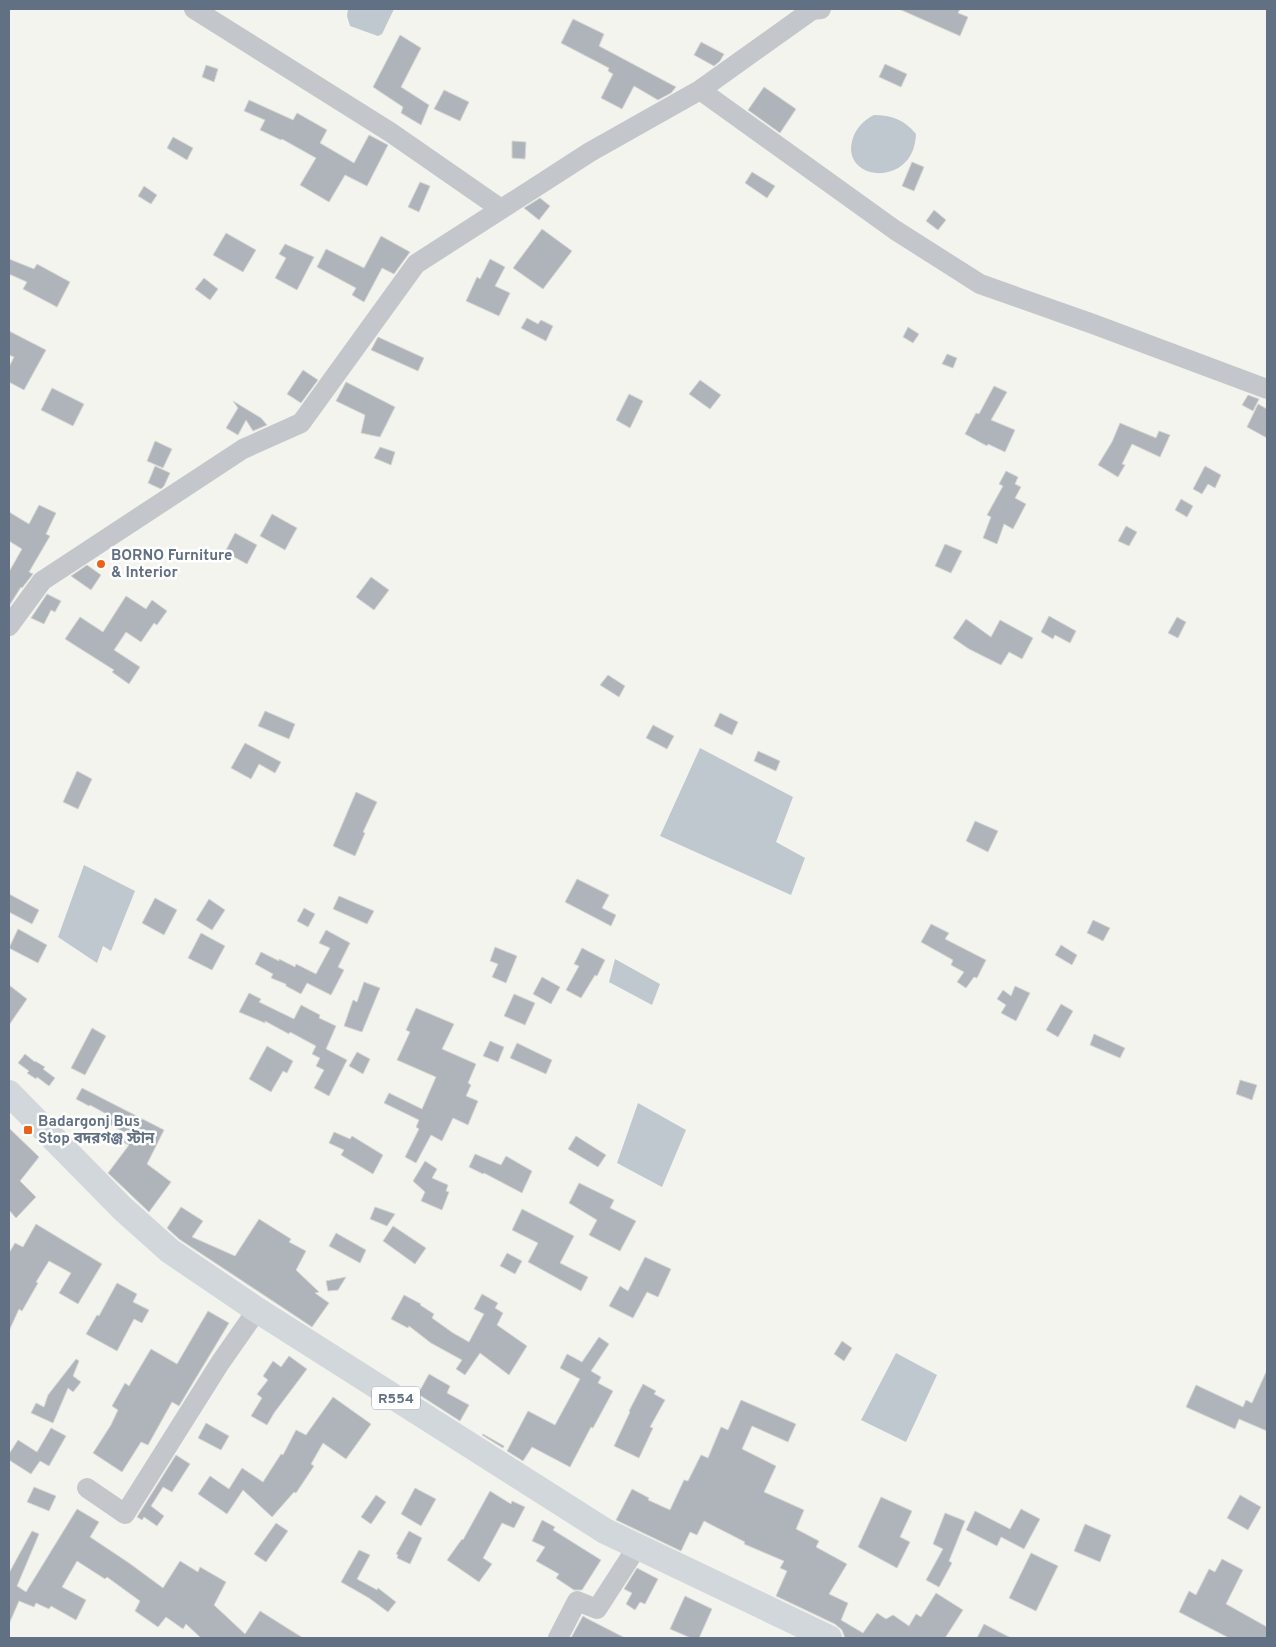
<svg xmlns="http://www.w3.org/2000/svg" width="1276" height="1647" font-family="Overpass,'Noto Sans Bengali',sans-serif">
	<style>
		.water { fill: #bfc8ce }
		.building { fill: #aeb4ba; stroke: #d5d5d2 }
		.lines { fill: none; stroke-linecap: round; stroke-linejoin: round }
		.minor { stroke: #c3c6ca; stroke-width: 20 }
		.major { stroke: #d2d7dc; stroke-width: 26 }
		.poi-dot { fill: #ea6219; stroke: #fff; stroke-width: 2 }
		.labels { text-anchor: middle; stroke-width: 5; stroke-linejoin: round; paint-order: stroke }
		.shield { fill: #fff; stroke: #909ba8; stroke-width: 1 }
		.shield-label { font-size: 14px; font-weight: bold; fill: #617082 }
		.poi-label { font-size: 15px; font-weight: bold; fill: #617082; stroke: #fff; text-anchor: start }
	</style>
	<rect width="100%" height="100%" fill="#f4f4ef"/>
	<!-- water -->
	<path class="water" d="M348,9H394L382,34L378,36L350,26L347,16Z
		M874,115C891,115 905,120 916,134C914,190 838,181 853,138C856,128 865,119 874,115Z
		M700,748L793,797L776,842L805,858L791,895L660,836Z
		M84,865L135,891L111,951L103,946L97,963L58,937Z
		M615,959L660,984L652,1005L609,982Z
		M638,1103L686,1130L662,1187L617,1163Z
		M896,1353L937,1375L906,1442L861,1420Z"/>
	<!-- building -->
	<path class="building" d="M899,9H960L958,13L968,17L960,36Z
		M573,19L604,34L599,46L676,87L671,93L658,100L634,86L622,109L601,98L613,74L608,71L609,68L561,43Z
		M400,35L421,48L401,87L429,105L421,125L401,113L403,107L373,87Z
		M701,42L724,54L720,61L714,66L694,55Z
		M885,64L907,74L901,87L879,77Z
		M206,65L218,69L214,82L202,77Z
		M764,87L796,109L780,133L748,110Z
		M444,90L469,102L460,121L434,109Z
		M249,100L293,120L297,113L327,130L320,143L354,163L369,135L388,145L367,186L345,175L329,202L300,185L316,158L282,139L281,140L260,130L265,120L244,111Z
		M173,137L193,148L187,160L167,148Z
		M512,141L526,142L525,159L512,158Z
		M912,162L924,167L914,191L902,186Z
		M752,172L775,186L767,198L745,183Z
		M420,182L430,186L419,212L408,207Z
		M144,186L157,195L151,204L138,196Z
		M540,198L550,206L539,220L524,208Z
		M934,210L946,220L938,230L926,221Z
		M542,229L572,251L543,289L513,268Z
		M226,233L256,250L243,272L213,255Z
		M381,236L410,252L394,274L382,268L364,302L352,295L356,288L317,267L326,249L364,268Z
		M285,244L314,257L297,290L275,278L286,258L279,254Z
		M9,259L34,269L37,264L70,282L57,307L23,289L27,282L9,274Z
		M490,259L505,267L495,286L510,293L499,316L466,301L477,277L480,279Z
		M204,278L218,289L210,300L195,289Z
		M527,318L538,324L541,320L553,326L546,341L521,328Z
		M908,327L919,334L913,343L903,337Z
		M9,331L46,350L24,390L9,382V367L14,357L9,355Z
		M378,337L424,358L418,371L371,350Z
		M947,354L957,358L953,368L942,364Z
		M303,370L318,380L301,403L287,394Z
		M700,380L721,395L710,409L689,394Z
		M346,382L395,407L380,437L361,433L365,415L336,401Z
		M994,386L1007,392L991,420L1015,430L1005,452L988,444L987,446L965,434L976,413L979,414Z
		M52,388L84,404L73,426L41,410Z
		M629,394L643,401L630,428L616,420Z
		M1248,395L1259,399L1253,411L1242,405Z
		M233,401L261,418L267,425L253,431L246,420L238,435L226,428L238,408Z
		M1258,404L1267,409V438L1247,427Z
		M1120,423L1156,438L1159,431L1170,435L1160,457L1132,444L1122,464L1125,465L1118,477L1098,465L1112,442Z
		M155,441L172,449L163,468L147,461Z
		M380,447L395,452L391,465L374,458Z
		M155,466L170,473L164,486L161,489L148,483Z
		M1205,466L1221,475L1215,488L1208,484L1202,494L1193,489Z
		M1006,471L1018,477L1015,484L1021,487L1015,498L1026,504L1013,529L1004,524L997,544L983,538L991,517L987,515L1003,486L999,484Z
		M1181,499L1193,506L1187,517L1175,510Z
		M39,505L56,513L46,534L50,536L29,572L33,574L22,588L21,587L9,606V572L22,549L9,541V512L29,524Z
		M272,514L297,528L285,550L260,536Z
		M1126,526L1137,532L1129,546L1118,541Z
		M235,533L257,545L247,564L225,552Z
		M945,544L962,551L951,573L935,566Z
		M87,565L101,575L91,590L71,576Z
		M371,577L389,590L374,610L356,597Z
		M47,594L61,601L55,612L51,610L44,624L31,618Z
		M126,596L146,609L152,600L167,611L157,625L154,623L141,642L126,632L114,650L140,667L129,684L112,672L114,670L65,639L80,617L103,632Z
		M1049,616L1076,631L1070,643L1055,635L1053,639L1041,632Z
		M1177,617L1186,622L1178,638L1168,633Z
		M966,619L991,637L1000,620L1033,638L1022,659L1009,652L1001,665L969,649L953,638Z
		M608,675L625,686L619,697L600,685Z
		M265,711L295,724L289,739L258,726Z
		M720,713L738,722L732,735L714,726Z
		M653,725L674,736L667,749L646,738Z
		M245,743L281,762L275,773L259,764L251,779L231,768Z
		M758,751L780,761L776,771L754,761Z
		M77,771L92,779L78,809L63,802Z
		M356,792L377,802L363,832L365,833L355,856L333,846Z
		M975,821L998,831L988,852L966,841Z
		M577,879L609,895L602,908L616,915L611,926L565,902Z
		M9,894L39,910L32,924L9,912Z
		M339,896L374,911L367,924L333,909Z
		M155,898L177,910L164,935L142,923Z
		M209,899L225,910L212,930L196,920Z
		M304,908L315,914L308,927L297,921Z
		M1093,920L1110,928L1103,941L1087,933Z
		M931,924L949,933L945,939L986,960L977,978L974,977L966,988L957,982L964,972L951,965L953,960L921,942Z
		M18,929L47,945L38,963L9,948Z
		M326,930L350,943L338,967L344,970L331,995L307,983L301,994L286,986V984L271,978L273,974L255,964L261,952L279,961V959L295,967L296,964L316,974L330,948L319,943Z
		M201,933L225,946L212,970L188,958Z
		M1061,945L1077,955L1072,965L1055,955Z
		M495,947L517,956L506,983L492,977L498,964L490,961Z
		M582,948L605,960L597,976L595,975L581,998L566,990L579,966L574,964Z
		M542,977L560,987L551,1004L533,994Z
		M364,982L380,988L362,1032L344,1026L353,1000L357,1002Z
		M9,985L27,999L9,1025Z
		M1015,986L1030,993L1016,1021L1001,1013L1006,1005L997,999L1003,990L1011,996Z
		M249,993L261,999L259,1002L294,1019L301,1005L320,1015L319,1018L336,1026L326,1049L347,1060L329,1096L314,1088L324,1070L316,1066L320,1058L312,1054L316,1046L290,1032L289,1034L265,1021V1023L239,1012Z
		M514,994L535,1003L525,1025L504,1016Z
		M1061,1004L1073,1011L1058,1037L1046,1030Z
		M416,1008L454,1024L442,1049L476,1064L468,1083L471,1085L466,1096L478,1101L468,1125L453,1118L442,1141L431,1135L416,1163L405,1157L419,1129L416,1127L419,1120L384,1103L389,1093L422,1109L436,1077L397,1060L410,1032L406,1030Z
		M92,1028L106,1036L85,1075L71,1068Z
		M1094,1034L1125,1048L1120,1058L1090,1045Z
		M490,1041L504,1047L498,1062L483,1056Z
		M517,1043L552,1060L546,1074L510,1058Z
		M267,1046L293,1061L287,1073L283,1071L271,1092L249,1079Z
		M357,1052L370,1059L363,1074L349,1066Z
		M25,1054L35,1062V1061L45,1067L43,1069L55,1078L49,1086L37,1077L36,1079L27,1073L29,1071L18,1063Z
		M1240,1080L1257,1085L1252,1100L1236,1094Z
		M82,1088L164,1130L147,1164L171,1182L149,1212L108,1173L129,1145L123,1142L127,1134L109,1124L112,1117L90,1105L89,1106L76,1099Z
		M9,1128L39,1157L20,1181L36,1197L16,1218L9,1210Z
		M334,1132L350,1139L352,1136L383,1155L373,1174L341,1155L344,1150L329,1143Z
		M576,1136L606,1155L598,1167L568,1149Z
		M475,1154L501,1165L506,1156L532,1171L522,1193L484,1173L483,1174L469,1167Z
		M425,1161L437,1169L432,1178L448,1185L446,1191L449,1192L442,1210L421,1201L425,1192L413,1181Z
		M579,1183L614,1200L610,1208L636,1221L620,1251L589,1235L597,1220L569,1203Z
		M181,1207L203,1221L192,1237L235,1256L259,1219L291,1239L289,1242L306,1251L296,1270L319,1292L315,1293L329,1303L312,1327L179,1239L167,1228Z
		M375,1207L395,1214L387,1226L370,1219Z
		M522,1209L574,1236L560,1263L588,1277L581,1291L528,1262L538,1243L512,1230Z
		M36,1224L102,1264L78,1304L59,1293L71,1273L49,1261L36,1282L38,1283L22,1311L19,1309L9,1331V1253L15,1243L23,1247Z
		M393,1226L426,1248L415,1264L383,1241Z
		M336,1233L366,1250L360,1263L329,1246Z
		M507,1253L522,1261L515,1274L500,1266Z
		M645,1257L671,1269L658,1297L647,1292L633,1318L609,1306L620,1286L628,1291Z
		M346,1277L338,1290L328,1291L326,1281Z
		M117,1283L137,1294L133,1302L149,1310L142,1323L134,1319L117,1351L86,1334L97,1315L99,1316Z
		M482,1294L498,1303L495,1308L503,1313L497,1325L527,1346L509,1375L480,1353L465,1375L456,1369L462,1360L431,1343L409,1326L408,1328L391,1319L404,1295L421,1304L420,1305L434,1314L432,1318L453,1333L469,1342L484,1314L474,1309Z
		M208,1311L229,1323L179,1406L172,1402L148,1445L141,1442L122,1472L93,1453L111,1425L118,1410L112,1406L125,1383L129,1386L151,1349L177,1364Z
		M599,1337L609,1344L591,1371L601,1377L598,1383L613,1391L593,1428L591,1427L570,1467L532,1447L523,1461L507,1451L528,1411L555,1425L580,1379L560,1368L567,1354L582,1362Z
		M842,1341L852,1348L844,1361L834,1354Z
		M289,1356L307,1369L274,1413L267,1425L251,1416L262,1398L257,1394L268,1380L263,1376L273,1361L281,1367Z
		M76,1359L79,1361L73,1376L81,1382L73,1392L68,1388L53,1423L31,1413L36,1403L44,1407L48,1395Z
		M1267,1370V1431L1239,1419L1235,1429L1186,1407L1196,1385L1243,1407L1246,1400L1252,1403Z
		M429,1374L450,1386L447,1393L469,1405L460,1421L418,1394Z
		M643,1384L656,1391L654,1394L665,1400L650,1427L653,1428L639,1458L614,1446L630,1412L629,1411Z
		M333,1397L371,1424L346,1459L323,1443L311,1464L314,1466L296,1493L294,1492L272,1517L243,1490L227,1514L198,1494L210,1476L229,1489L242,1468L263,1482L281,1454L283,1455L296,1430L306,1435Z
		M741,1400L796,1424L788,1442L752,1426L742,1449L776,1466L764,1492L804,1510L796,1529L819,1541L816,1547L847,1564L829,1594L848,1603L841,1620L863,1633L877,1613L886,1619L893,1615L909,1626L916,1614L921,1617L936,1593L963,1610L945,1638H845L842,1630L835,1624L776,1596L787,1571L780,1568L784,1561L744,1544L745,1542L704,1521L697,1535L690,1532L681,1551L616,1520L632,1489L649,1498L648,1500L670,1510L684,1480L688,1481L701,1455L708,1458L721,1427L728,1430Z
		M206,1423L229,1436L221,1450L198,1438Z
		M51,1428L66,1436L49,1466L40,1461L31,1474L9,1460V1454L18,1440L37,1452Z
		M483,1434L504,1446L503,1448L482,1435Z
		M176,1455L190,1464L172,1492L163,1487L151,1506L164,1516L157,1526L144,1517L142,1520L137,1517Z
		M34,1487L56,1496L49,1511L27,1502Z
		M415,1488L436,1499L421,1526L401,1514Z
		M490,1491L511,1504L512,1501L525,1507L514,1528L502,1523L483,1558L492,1564L479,1582L447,1560L462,1539L463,1540Z
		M376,1495L386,1502L371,1524L361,1517Z
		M1240,1495L1261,1507L1248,1530L1227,1518Z
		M881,1497L912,1511L900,1537L910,1542L897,1568L858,1547Z
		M77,1509L99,1522L90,1537L129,1563L163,1588L180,1561L198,1572L200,1567L226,1582L214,1605L245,1634L260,1611L303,1638H201L186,1624L183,1629L166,1617L158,1627L135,1611L140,1601L107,1577L105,1579L77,1561L62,1587L86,1600L76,1620L51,1606L49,1609L36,1603L34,1607L19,1601L9,1624V1573L32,1531L39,1534L17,1586L26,1592Z
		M1021,1509L1040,1519L1024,1549L1001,1537L997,1546L966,1530L975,1511L1010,1529Z
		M945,1513L965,1521L949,1561L952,1563L939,1587L926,1580L943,1549L933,1544Z
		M542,1520L555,1527L553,1530L601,1560L582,1590H574L556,1578L559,1574L536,1561L545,1547L532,1541Z
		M276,1523L288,1531L266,1562L254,1554Z
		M1085,1524L1111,1535L1100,1562L1074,1551Z
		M409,1531L422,1538L410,1564L397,1558L398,1555L396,1554Z
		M359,1550L370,1555L357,1579L377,1590L378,1588L396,1602L388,1612L369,1598L341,1582Z
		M1031,1553L1058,1566L1036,1611L1009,1598Z
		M1222,1559L1243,1570L1226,1604L1267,1627V1638H1229L1179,1612L1189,1591L1196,1595L1209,1569L1215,1572Z
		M637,1568L658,1579L645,1604L640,1602L635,1610L626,1604L632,1593L624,1589Z
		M685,1596L712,1609L699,1638H691L670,1629Z
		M583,1616L586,1618L625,1638H571Z
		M984,1624L1011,1638H977Z"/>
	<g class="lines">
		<!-- minor -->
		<path class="minor" d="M194,9L390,132L501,209
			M700,90L895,230L980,284L1093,324L1267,389
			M9,626L42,581L243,449L301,423L416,264L590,152L700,90L812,10L821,9
			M87,1488L125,1514L220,1363L257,1310
			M558,1638L577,1601L597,1609L637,1547"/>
		<!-- major -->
		<path class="major" d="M9,1093L123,1209L170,1251L257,1310L605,1531L829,1638"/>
	</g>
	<!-- markers -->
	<g class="poi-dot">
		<circle cx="101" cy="564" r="5"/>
		<rect x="23" y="1125" width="10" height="10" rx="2.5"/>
	</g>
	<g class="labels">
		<!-- shield labels -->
		<rect class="shield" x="372" y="1386.5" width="48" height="23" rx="4"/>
		<g class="shield-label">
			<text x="396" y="1403">R554</text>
		</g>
		<!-- poi labels -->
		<g class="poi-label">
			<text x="111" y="560">BORNO Furniture<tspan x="111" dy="17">&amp; Interior</tspan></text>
			<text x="38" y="1126">Badargonj Bus<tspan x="38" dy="17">Stop বদরগঞ্জ স্টান</tspan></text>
		</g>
	</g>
	<!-- border -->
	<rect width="1276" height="1647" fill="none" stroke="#617082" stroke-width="20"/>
</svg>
